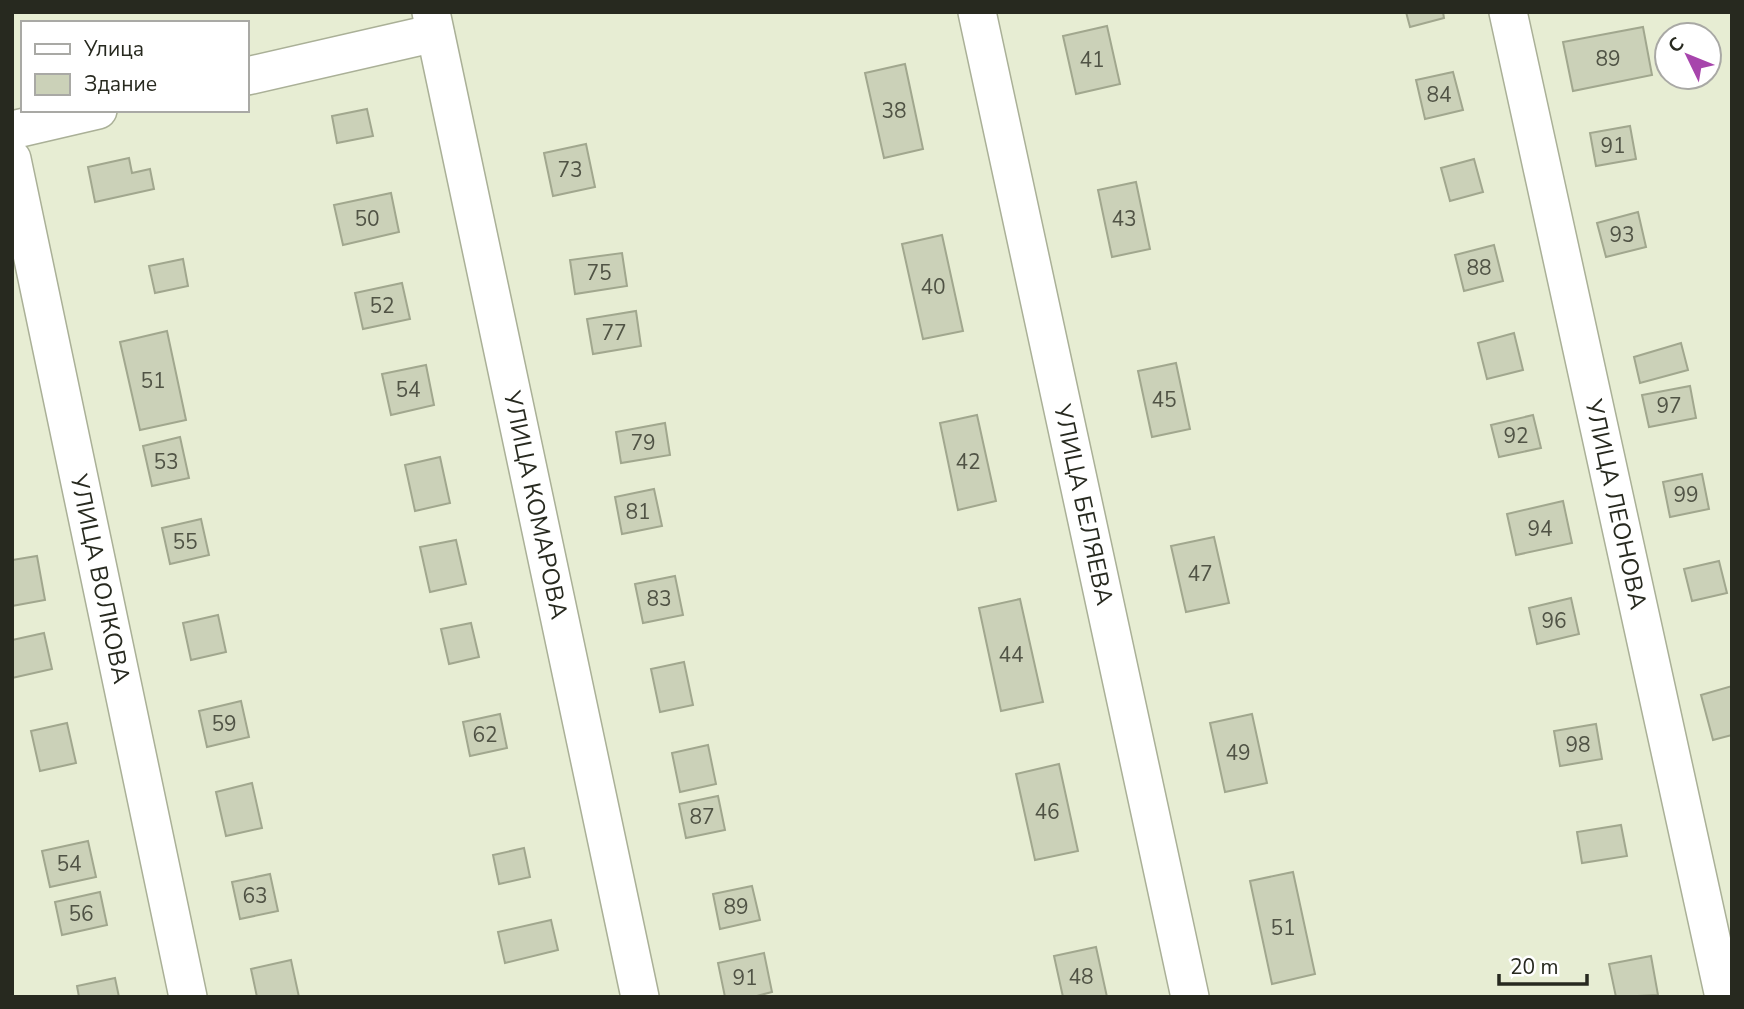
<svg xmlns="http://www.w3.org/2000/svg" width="1744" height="1009" font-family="'Nunito Sans',sans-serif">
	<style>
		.building { fill: #cbd1b8; stroke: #a1a78e; stroke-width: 2 }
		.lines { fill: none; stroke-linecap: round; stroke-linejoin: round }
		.minor-casing { stroke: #aab097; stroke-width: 40 }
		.minor { stroke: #fff; stroke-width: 37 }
		.labels { text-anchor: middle; stroke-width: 7; stroke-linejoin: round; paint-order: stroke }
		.number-label { font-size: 21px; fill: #505345 }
		.street-label { font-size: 24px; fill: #27291f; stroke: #fff }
	</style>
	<rect width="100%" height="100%" fill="#e7edd3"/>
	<!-- building -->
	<path class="building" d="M1406,12H1443L1444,18L1410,27Z
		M1107,26L1120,84L1076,94L1063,36Z
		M1643,27L1652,75L1573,91L1563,42Z
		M905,64L923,149L884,158L865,73Z
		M1453,72L1463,110L1425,119L1416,80Z
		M367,109L373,136L337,143L332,116Z
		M1630,126L1636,159L1596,166L1590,133Z
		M586,144L595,187L553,196L544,153Z
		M129,158L132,173L150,169L154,189L95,202L88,167Z
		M1474,159L1483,192L1450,201L1441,168Z
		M1136,182L1150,249L1112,257L1098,190Z
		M391,193L399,232L343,245L334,205Z
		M1638,212L1646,247L1606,257L1597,223Z
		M942,235L963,331L923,339L902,244Z
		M1494,245L1503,281L1464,291L1455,255Z
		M622,253L627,286L575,294L570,260Z
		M183,259L188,286L155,293L149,266Z
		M402,283L410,319L363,329L355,293Z
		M636,311L641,346L593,354L587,319Z
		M167,331L186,420L140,430L120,342Z
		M1514,333L1523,370L1487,379L1478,343Z
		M1681,343L1688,370L1640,383L1634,357Z
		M1176,363L1190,429L1152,437L1138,371Z
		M426,365L434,405L391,415L382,374Z
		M1690,386L1696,418L1649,427L1642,395Z
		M977,415L996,501L958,510L940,423Z
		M1533,415L1541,448L1499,457L1491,425Z
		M665,423L670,455L621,463L616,432Z
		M180,437L189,478L152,486L143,446Z
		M440,457L450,503L415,511L405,465Z
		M1702,474L1709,509L1670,517L1663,482Z
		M654,489L662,526L622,534L615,497Z
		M1563,501L1572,543L1516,555L1507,514Z
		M201,519L209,555L170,564L162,528Z
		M1214,537L1229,603L1186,612L1171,546Z
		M456,540L466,584L430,592L420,547Z
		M37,556L45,600L12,606V560Z
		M1719,561L1727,593L1692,601L1684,569Z
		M675,576L683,615L643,623L635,584Z
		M1571,598L1579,634L1537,644L1529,608Z
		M1020,599L1043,702L1001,711L979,608Z
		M218,615L226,652L191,660L183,623Z
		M471,623L479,657L449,664L441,629Z
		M44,633L52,669L12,678V640Z
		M684,662L693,705L660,712L651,669Z
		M1732,686V735L1713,740L1701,695Z
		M241,701L249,737L207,747L199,711Z
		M500,714L507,748L470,756L463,722Z
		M1252,714L1267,783L1225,792L1210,723Z
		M67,723L76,763L40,771L31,731Z
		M1596,724L1602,759L1560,766L1554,731Z
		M708,745L716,784L680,792L672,753Z
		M1059,764L1078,851L1035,860L1016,774Z
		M252,783L262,828L226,836L216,792Z
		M718,796L725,830L686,838L679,804Z
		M1621,825L1627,856L1582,863L1577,832Z
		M88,841L96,877L50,887L42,851Z
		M524,848L530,877L499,884L493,855Z
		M1293,872L1315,974L1272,984L1250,881Z
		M270,874L278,911L240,919L232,882Z
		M752,886L760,920L720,929L713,894Z
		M100,892L107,925L62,935L55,902Z
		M551,920L558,950L505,963L498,932Z
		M1096,947L1107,997H1063L1054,956Z
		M764,953L772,992L753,997H725L718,963Z
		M1651,956L1658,995L1616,997L1609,964Z
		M291,960L299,997H257L251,969Z
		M115,978L119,997H79L77,986Z"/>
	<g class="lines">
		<defs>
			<g id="minor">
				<path id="s1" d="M431,12L640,997"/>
				<path id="s2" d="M977,12L1190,997"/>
				<path id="s3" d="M1508,12L1724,997"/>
				<path d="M247,76L435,33"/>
				<path d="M12,130L98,110"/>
				<path id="s4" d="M12,159L188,997"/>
			</g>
		</defs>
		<!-- minor casing -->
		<use href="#minor" class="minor-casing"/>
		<!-- minor -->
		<use href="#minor" class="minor"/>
	</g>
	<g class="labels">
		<!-- number labels -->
		<g class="number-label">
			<text x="1608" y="66">89</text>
			<text x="1092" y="67">41</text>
			<text x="1439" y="102">84</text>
			<text x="894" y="118">38</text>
			<text x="1613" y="153">91</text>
			<text x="570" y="177">73</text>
			<text x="367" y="226">50</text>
			<text x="1124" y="226">43</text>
			<text x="1622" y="242">93</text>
			<text x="1479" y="275">88</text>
			<text x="599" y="280">75</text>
			<text x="933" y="294">40</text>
			<text x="382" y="313">52</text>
			<text x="614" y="340">77</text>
			<text x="153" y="388">51</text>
			<text x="408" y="397">54</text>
			<text x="1164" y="407">45</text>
			<text x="1669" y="413">97</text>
			<text x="1516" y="443">92</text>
			<text x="643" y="450">79</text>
			<text x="166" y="469">53</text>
			<text x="968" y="469">42</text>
			<text x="1686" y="502">99</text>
			<text x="638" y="519">81</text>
			<text x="1540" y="536">94</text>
			<text x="185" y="549">55</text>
			<text x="1200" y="581">47</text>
			<text x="659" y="606">83</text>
			<text x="1554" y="628">96</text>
			<text x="1011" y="662">44</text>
			<text x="224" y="731">59</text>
			<text x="485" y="742">62</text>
			<text x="1578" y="752">98</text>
			<text x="1238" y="760">49</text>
			<text x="1047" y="819">46</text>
			<text x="702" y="824">87</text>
			<text x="69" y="871">54</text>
			<text x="255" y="903">63</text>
			<text x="736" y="914">89</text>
			<text x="81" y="921">56</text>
			<text x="1283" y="935">51</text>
			<text x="1081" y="984">48</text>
			<text x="745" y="985">91</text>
		</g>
		<!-- street labels -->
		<g class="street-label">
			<text dy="8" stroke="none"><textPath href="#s1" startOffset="504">УЛИЦА КОМАРОВА</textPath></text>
			<text dy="8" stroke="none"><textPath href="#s2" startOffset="504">УЛИЦА БЕЛЯЕВА</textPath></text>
			<text dy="8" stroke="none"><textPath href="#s3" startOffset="504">УЛИЦА ЛЕОНОВА</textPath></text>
			<text dy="8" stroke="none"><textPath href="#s4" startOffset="429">УЛИЦА ВОЛКОВА</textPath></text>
		</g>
	</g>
	<!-- border -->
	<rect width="1744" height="1009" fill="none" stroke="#27291f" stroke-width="28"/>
	<!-- legend -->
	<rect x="21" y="21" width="228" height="91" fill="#ffffff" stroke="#a9a9a5" stroke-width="2"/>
	<rect x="35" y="44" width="35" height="10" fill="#ffffff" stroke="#a9a9a5" stroke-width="2"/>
	<text x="84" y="56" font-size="21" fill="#27291f">Улица</text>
	<rect x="35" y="74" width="35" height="21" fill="#cbd1b8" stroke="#a9a9a5" stroke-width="2"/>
	<text x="84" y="91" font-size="21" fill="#27291f">Здание</text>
	<!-- north arrow -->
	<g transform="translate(1688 56) rotate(313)"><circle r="33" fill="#ffffff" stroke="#a9a9a5" stroke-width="2"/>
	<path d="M0-5L12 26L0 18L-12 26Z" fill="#a745ac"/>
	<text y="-10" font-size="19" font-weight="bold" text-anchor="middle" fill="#27291f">С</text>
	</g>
	<!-- scale -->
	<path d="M1499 974v10h88v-10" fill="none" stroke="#27291f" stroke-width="3.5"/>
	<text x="1510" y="974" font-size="21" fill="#27291f" stroke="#ffffff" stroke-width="5" paint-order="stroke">20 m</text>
</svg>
